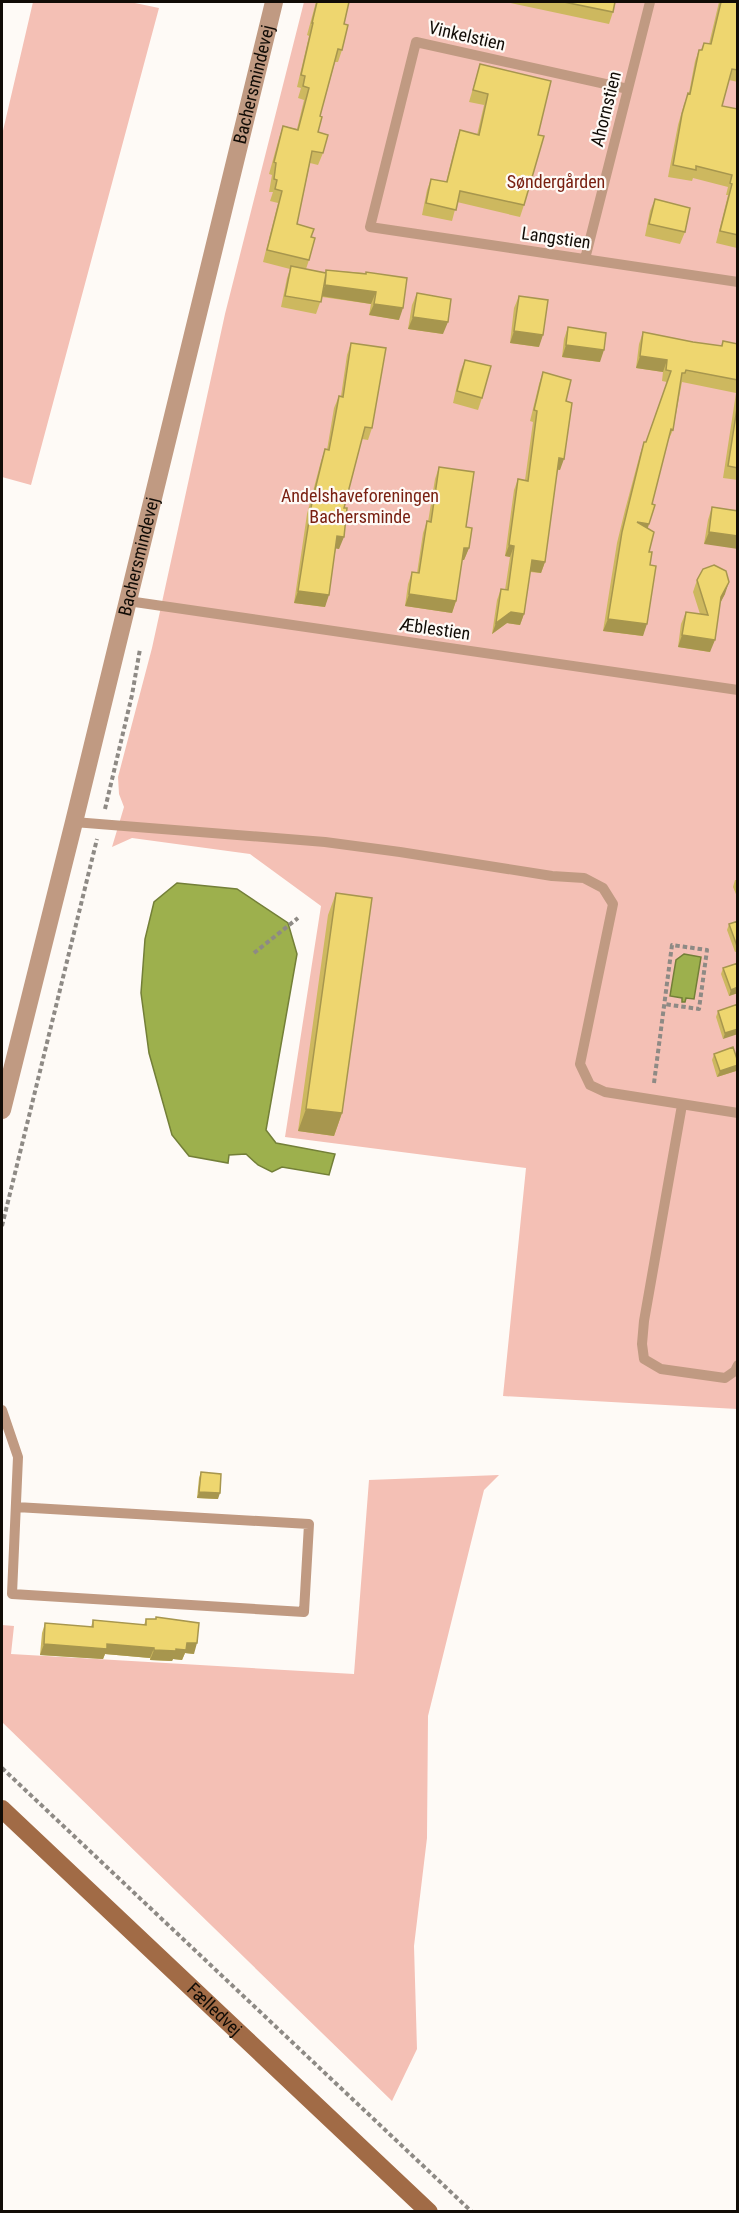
<svg xmlns="http://www.w3.org/2000/svg" width="739" height="2213" font-family="'Roboto Condensed',sans-serif">
	<style>
		.green { fill: #f4c0b5 }
		.water { fill: #9db04d; stroke: #737f38; stroke-width: 1.5 }
		.lines { fill: none; stroke-linecap: round; stroke-linejoin: round }
		.path { stroke: #8e8a85; stroke-width: 4; stroke-dasharray: 4.5 3; stroke-linecap: butt }
		.lane { stroke: #c09a82; stroke-width: 10 }
		.street { stroke: #c09a82; stroke-width: 18 }
		.secondary { stroke: #a16b46; stroke-width: 18 }
		.wall { fill: #cdb85f }
		.shaded-wall { fill: #a7964e }
		.building { fill: #eed66f; stroke: #a7964e; stroke-width: 1.5 }
		.labels { text-anchor: middle; stroke-width: 4.5; stroke-linejoin: round; paint-order: stroke }
		.street-label { font-size: 18px; fill: #110c06; stroke: #fefaf6 }
		.park-label { font-size: 18px; fill: #792011; stroke: #fefaf6 }
	</style>
	<rect width="100%" height="100%" fill="#fefaf6"/>
	<!-- green -->
	<path class="green" d="M33,2H130L159,8L31,485L2,477V135Z
		M304,2H737V1409L503,1396L526,1168L285,1137L321,906L250,854L132,838L112,847L124,807L119,794L118,777L152,648L225,314Z
		M499,1475L484,1490L428,1716L427,1838L414,1946L417,2049L392,2101L2,1722V1625L14,1626L11,1654L354,1674L369,1480Z"/>
	<!-- water -->
	<path class="water" d="M177,883L237,889L288,923L297,954L266,1130L276,1143L335,1154L329,1175L282,1167L272,1172L258,1165L246,1154L229,1155L228,1163L189,1156L172,1135L149,1053L141,993L145,939L154,902Z
		M684,954L701,957L694,999L686,998L685,1002H682V998L670,996L676,960Z"/>
	<g class="lines">
		<!-- path -->
		<path class="path" d="M105,809L132,695L140,649
			M254,953L298,918
			M654,1083L672,945L707,950L699,1009L664,1004
			M2,1226L97,839
			M2,1768L472,2212"/>
		<!-- lane -->
		<path class="lane" d="M628,89L416,42L370,227L738,282
			M585,259L650,2
			M128,601L738,690
			M74,822L325,842L400,852L552,876L584,878L603,888L613,904L580,1064L590,1085L605,1092L738,1113
			M682,1105L644,1321L642,1344L644,1359L661,1369L725,1378L735,1371L738,1365
			M2,1410L18,1457L12,1594L304,1612L309,1524L16,1507"/>
		<!-- street -->
		<path class="street" id="s1" d="M2,1110L74,822L274,2"/>
		<!-- secondary -->
		<path class="secondary" id="s2" d="M2,1809L429,2212"/>
	</g>
	<!-- wall -->
	<path class="wall" d="M316,2H349L344,24L342,50L338,62H335L320,116L318,132L323,153L318,165L310,163L297,224L311,237L309,260L306,269L325,273L326,270L366,273L399,320L369,315L371,304L322,297L316,314L281,307L287,278L290,269L263,262L278,203L270,201L273,192H269L272,175L269,174L279,138L283,126L297,129L304,100L298,98L301,88L297,87L309,36L307,35Z
		M506,2H615L613,12L609,24Z
		M719,2H738V82L729,80L722,106L738,109V245L737,248L716,243L728,195H726L728,187L693,178L692,181L668,177L678,125L684,104L689,93L695,61L699,50H701L704,43L709,44Z
		M480,64L538,135L524,205L520,217L457,202L452,221L422,215L427,190L431,179L446,182L456,142L460,130L477,135L484,105L469,102Z
		M655,199L685,232L680,244L645,236L650,211Z
		M417,293L443,334L408,329L412,305Z
		M519,296L539,347L510,343L514,308Z
		M568,327L600,362L562,357L564,339Z
		M643,332L693,342L721,346L723,341L738,344V480L723,478L736,393L682,382L673,430L668,441L652,504L648,528L650,565L643,636L603,631L617,543L625,510L640,454L644,442H646L667,382L662,381L663,372L636,368L639,344Z
		M351,343L372,428L368,440L362,439L344,508L339,549L336,548L325,607L294,603L307,514L321,461L325,449L327,450L334,408L339,396H341L347,355Z
		M465,360L482,398L478,410L453,403L460,372Z
		M543,372L566,401L560,470H557L545,562L541,573L530,572L524,614L520,625L507,623L492,634L497,600L501,589L505,590L510,557L505,556L514,490L518,479L525,480L533,422L530,421L539,384Z
		M439,467L466,527L469,548L464,560H462L456,601L452,613L405,606L408,584L412,572L417,573L423,533L427,521L428,522L435,479Z
		M712,507L738,511L704,544L708,520Z
		M697,580L725,594L720,603L710,652L678,647L681,624L686,612L700,614L693,592Z
		M735,880H738V899L733,887Z
		M336,893L342,1113L334,1136L298,1131L328,915Z
		M738,921V951L735,952L727,930L729,924Z
		M738,963V993L729,996L721,974L723,968Z
		M738,1004L723,1039L716,1017L718,1011Z
		M714,1054L738,1062V1067L736,1071L717,1077L712,1060Z
		M201,1472L218,1499L197,1498L199,1478Z
		M146,1619L194,1654L185,1653L182,1660L173,1659L172,1661L150,1660V1658L105,1654L103,1659L40,1655L42,1633L45,1623L91,1627L93,1620L144,1625Z"/>
	<!-- shaded-wall -->
	<path class="shaded-wall" d="M325,285L376,292L371,304L321,296Z
		M374,304L403,308L399,320L369,315Z
		M413,317L448,322L443,334L408,329Z
		M514,331L543,335L539,347L510,343Z
		M566,345L604,350L600,362L562,357Z
		M640,356L667,360L663,372L636,368Z
		M559,458L564,459L560,470L555,469Z
		M637,522L649,524L645,536Z
		M709,532L738,536V549L704,544Z
		M337,536L344,537L339,549L333,548Z
		M509,545L514,546L510,557L505,556Z
		M464,548H469L464,560H459Z
		M532,560L545,562L541,573L528,571Z
		M729,582L725,594L717,609L721,597Z
		M298,591L329,595L325,607L294,603Z
		M409,594L456,601L452,613L405,606Z
		M511,612L524,614L520,625L507,623L492,634L496,623Z
		M608,619L647,624L643,636L603,631Z
		M682,635L715,640L710,652L678,647Z
		M738,987V993L729,996L731,990Z
		M738,1029V1034L723,1039L725,1033Z
		M738,1065L736,1071L717,1077L720,1071Z
		M306,1109L342,1113L334,1136L298,1131Z
		M199,1492L220,1493L218,1499L197,1498Z
		M187,1643H197L194,1654L185,1653L182,1660L173,1659L172,1661L150,1660L154,1650L176,1649Z
		M44,1644H107L154,1648L150,1658L105,1654L103,1659L40,1655Z"/>
	<!-- building -->
	<path class="building" d="M317,2H349L344,24L348,25L342,50L338,49L320,116L322,117L318,132L328,135L323,153L312,151L297,224L314,229L311,237L315,238L309,260L267,250L282,191L275,189L277,180L274,179L276,163L274,162L283,126L298,130L309,88L303,86L305,76L301,75L313,23H312Z
		M564,2H615L613,12Z
		M721,2H738V70L732,69L722,106L738,109V235L720,231L732,184L730,183L732,175L696,166V170L673,165L682,114L688,93L690,94L699,50H702L704,43L711,44Z
		M480,64L551,81L538,135L544,136L524,205L460,191L456,210L426,203L431,179L447,182L460,130L479,135L488,94L473,90Z
		M655,199L690,208L685,232L649,224Z
		M291,266L326,273V270L366,274V272L407,278L403,308L374,304L376,292L325,285L326,274L321,302L285,296Z
		M417,293L451,299L448,322L413,317Z
		M519,296L548,300L543,335L514,331Z
		M568,327L606,333L604,350L566,345Z
		M643,332L693,342L722,346L723,341L738,344V380L686,370L685,373H682L673,430L671,429L652,504L655,505L649,524L637,522L654,532L649,552H652L650,565L656,566L647,624L608,619L622,532L630,499L644,442H646L671,371L666,370L667,360L640,356Z
		M351,343L386,348L372,428L365,427L344,508H347L344,537L337,536L329,595L298,591L312,502L325,449L329,450L339,396L343,397Z
		M465,360L491,366L482,398L457,391Z
		M543,372L571,380L566,401L572,403L564,459L559,458L545,562L532,560L524,614L511,612L496,623L501,589L508,590L514,546L509,545L518,479L528,481L537,411L534,410Z
		M738,402V468L728,466Z
		M439,467L474,472L466,527L472,528L469,548H464L456,601L409,594L412,572L419,573L427,521L431,522Z
		M712,507L738,511V536L709,532Z
		M714,565L726,571L729,582L721,597L715,640L682,635L686,612L708,615L697,580L703,569Z
		M336,893L372,898L342,1113L306,1109Z
		M738,921V946H737L729,924Z
		M738,963V987L731,990L723,968Z
		M738,1004V1029L725,1033L718,1011Z
		M733,1047L738,1062V1065L720,1071L714,1054Z
		M201,1472L221,1474L220,1493L199,1492Z
		M156,1617L199,1623L197,1643H187L186,1650L176,1649V1651L154,1650V1648L107,1644V1649L44,1644L45,1623L93,1627V1620L146,1625V1619H156Z"/>
	<g class="labels">
		<!-- street labels -->
		<g class="street-label">
			<text transform="translate(467 36) rotate(13)" y="6">Vinkelstien</text>
			<text dy="6" stroke="none"><textPath href="#s1" startOffset="1056">Bachersmindevej</textPath></text>
			<text transform="translate(606 109) rotate(-76)" y="6">Ahornstien</text>
			<text transform="translate(556 238) rotate(8)" y="6">Langstien</text>
			<text dy="6" stroke="none"><textPath href="#s1" startOffset="570">Bachersmindevej</textPath></text>
			<text transform="translate(435 629) rotate(8)" y="6">Æblestien</text>
			<text dy="6" stroke="none"><textPath href="#s2" startOffset="292">Fælledvej</textPath></text>
		</g>
		<!-- park labels -->
		<g class="park-label">
			<text x="556" y="188">Søndergården</text>
			<text x="360" y="502">Andelshaveforeningen<tspan x="360" dy="21">Bachersminde</tspan></text>
		</g>
	</g>
	<!-- border -->
	<rect width="739" height="2213" fill="none" stroke="#110c06" stroke-width="6"/>
</svg>
